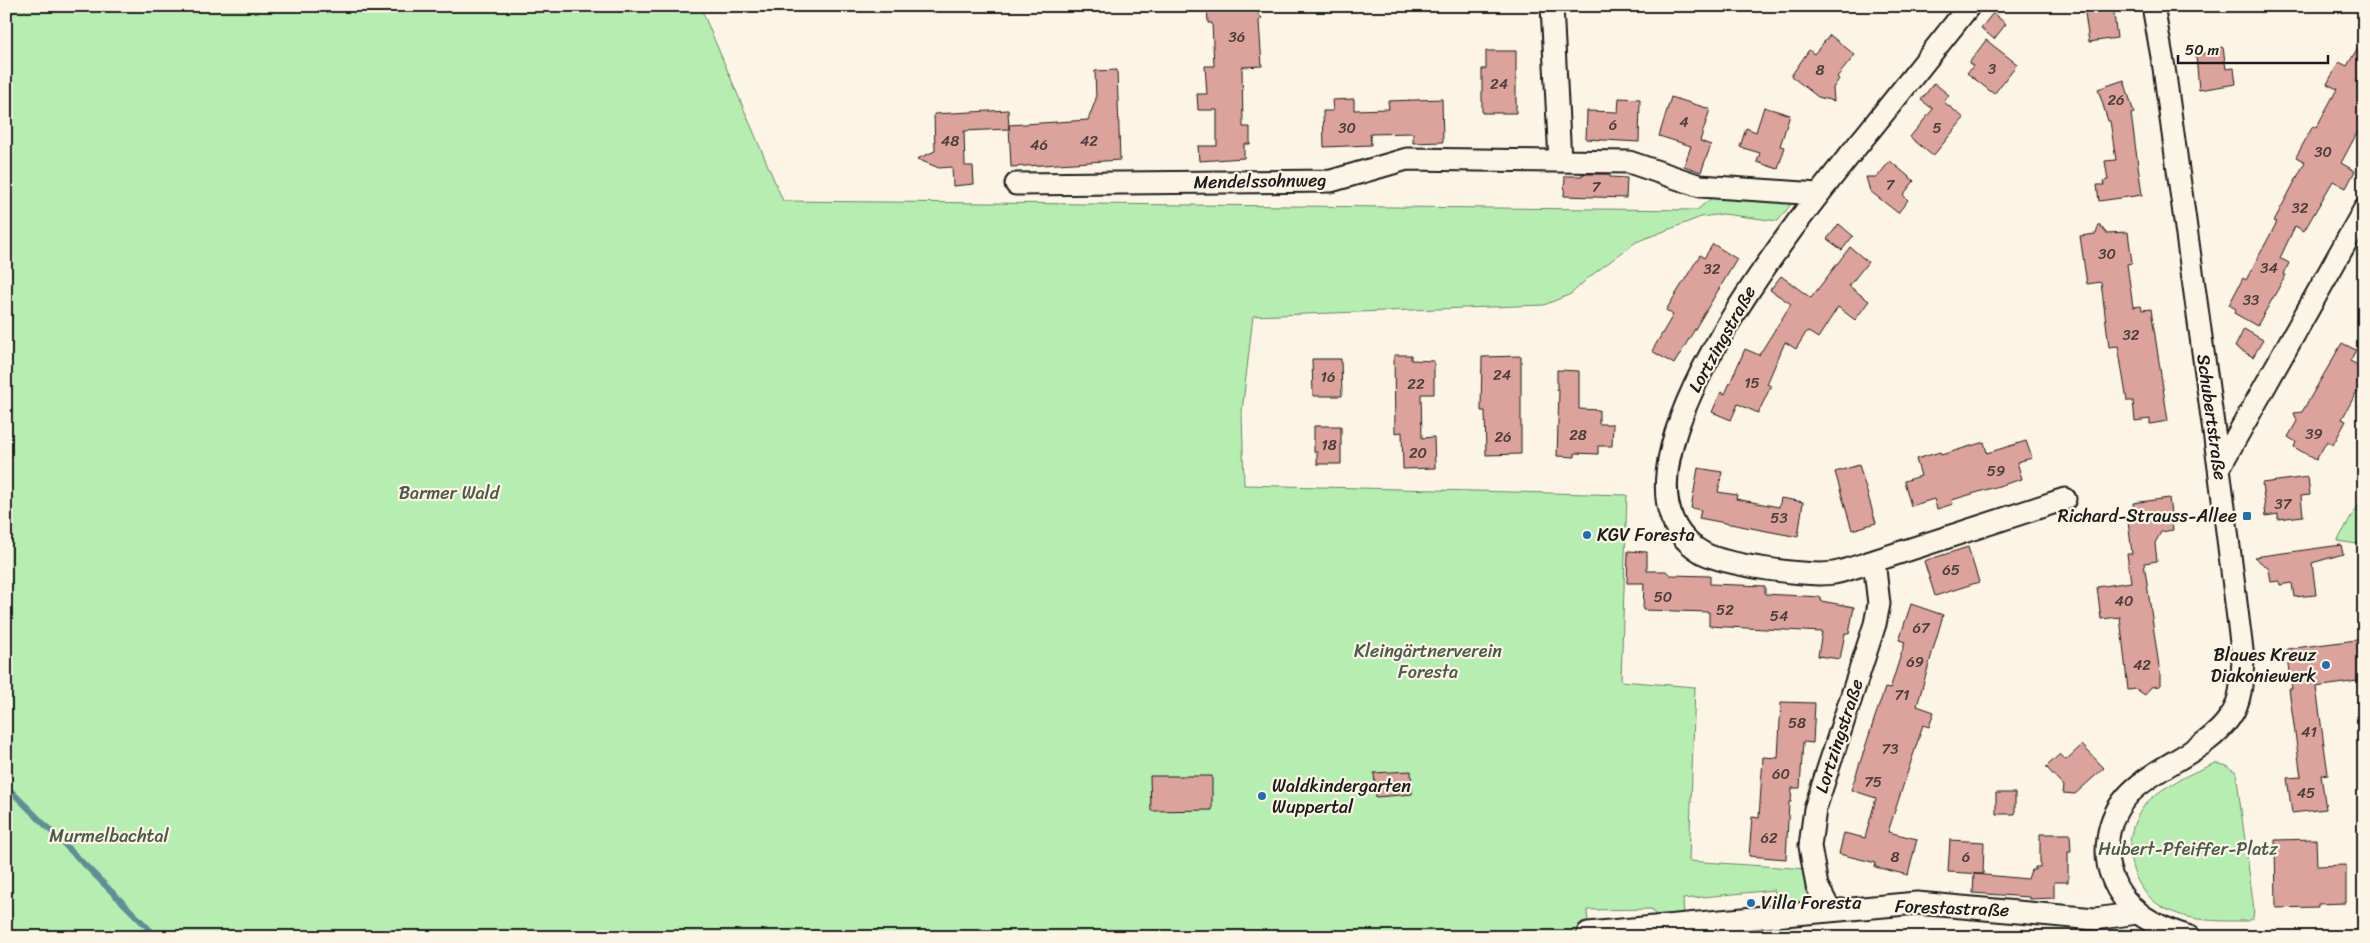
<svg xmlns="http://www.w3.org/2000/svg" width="2370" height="943" font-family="Sriracha,sans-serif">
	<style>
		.green { fill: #b6eeb2; stroke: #698567 }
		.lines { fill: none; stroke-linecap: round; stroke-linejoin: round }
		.stream { stroke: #5e8f95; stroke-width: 6 }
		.building { fill: #dca29c; stroke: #1c1c1c }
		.minor-casing { stroke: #1c1c1c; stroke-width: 25 }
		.minor { stroke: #fcf5e5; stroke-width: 21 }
		.poi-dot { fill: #1f6fb2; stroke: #fcf5e5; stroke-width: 2 }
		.labels { text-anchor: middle; stroke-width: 4.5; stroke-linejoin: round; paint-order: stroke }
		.number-label { font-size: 15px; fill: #4c3e3c }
		.street-label { font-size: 18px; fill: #1c1c1c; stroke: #fcf5e5 }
		.park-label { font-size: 18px; fill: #4a5b49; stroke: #fcf5e5 }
		.poi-label { font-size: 18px; fill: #1c1c1c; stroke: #fcf5e5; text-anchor: start }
	</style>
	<rect width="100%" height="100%" fill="#fcf5e5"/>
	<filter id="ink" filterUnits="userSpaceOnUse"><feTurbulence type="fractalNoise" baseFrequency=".02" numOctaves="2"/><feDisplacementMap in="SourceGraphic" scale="10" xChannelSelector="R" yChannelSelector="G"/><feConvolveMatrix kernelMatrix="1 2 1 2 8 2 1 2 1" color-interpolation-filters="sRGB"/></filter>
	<g filter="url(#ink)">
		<!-- green -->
		<path class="green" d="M6,6H700L783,201L1697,210L1715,195L1795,199L1778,221L1723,214L1701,217L1636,242L1588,278L1571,294L1544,305L1253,316L1242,412L1244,485L1627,495L1621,681L1695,687L1689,861L1808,869C1814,897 1809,903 1781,909L1774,890L1683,899L1684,919L1659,921L1652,909L1587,910L1589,937H6Z
			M2364,496V545L2337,541Z
			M2216,763L2227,766L2236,772L2254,909L2253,918L2247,921C2220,921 2193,922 2168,910C2129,892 2118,840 2144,806C2158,788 2195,771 2216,763Z"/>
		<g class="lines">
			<!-- stream -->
			<path class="stream" d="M6,786L157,937"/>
		</g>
		<!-- building -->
		<path class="building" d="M1207,6H1257V13L1262,18L1259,21L1262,66L1242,67L1243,127H1250V144H1244V158L1199,161L1198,146H1217V110H1198L1197,94H1207L1205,66H1214L1212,23H1208Z
			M2084,6H2113L2117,38L2089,42Z
			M1993,13L2006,24L1994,39L1981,28Z
			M1830,35L1855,55L1837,77L1839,79L1833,88L1834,101L1818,97L1791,76L1809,50L1814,54Z
			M2364,37V120L2341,163L2355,171L2346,188L2333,181L2304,231L2295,226L2280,258L2289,263L2284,274L2286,275L2257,326L2234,313L2236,309L2229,305L2243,278L2246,280L2277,222L2274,221L2305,162L2296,157L2313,126L2316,128L2337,89L2327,84L2339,62L2347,66Z
			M1986,40L2017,64L1994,94L1967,73L1973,66L1969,63Z
			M2223,47L2226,69L2234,68L2236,84L2199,90L2196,56Z
			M1486,51H1516V113H1482V69H1486Z
			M1117,70L1120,160L1011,167L1009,125L1088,120L1096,99L1095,71Z
			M2124,80L2134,113L2131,114L2142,195L2099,201L2097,185H2104L2103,181L2108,180L2105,161L2116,160L2110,121H2108L2098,89Z
			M1934,83L1949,95L1944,102L1964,118L1933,156L1910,137L1933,109L1921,100Z
			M1671,97L1710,109L1700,141L1711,145L1701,172L1684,166L1691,146L1659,136Z
			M1619,98L1640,99L1639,142L1586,139L1587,111L1618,112Z
			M1354,99V110L1389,109L1388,101L1442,99L1443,142L1413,143V133L1370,134L1371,145L1324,147L1323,111H1333L1332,100Z
			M1764,107L1790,115L1780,146L1785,147L1778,169L1757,162L1760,153L1740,147L1746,128L1756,132Z
			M1008,110L1009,129L964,131L965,166H973L974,184L953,186L952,167L939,168L917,159L935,151L934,114Z
			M1890,161L1914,181L1903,195L1908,200L1898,213L1870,191L1866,177H1877Z
			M1582,174H1610V177L1627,178L1626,198L1564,196L1565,176H1582Z
			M1839,224L1853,236L1842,250L1827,239Z
			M2099,224L2106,233L2128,232L2132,263L2127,264L2133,307L2141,306L2142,310L2151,309L2168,421L2150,424V419L2135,421L2133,401H2127L2118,346L2109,347L2101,282L2087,284L2080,236L2096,234Z
			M1713,244L1737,259L1674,364L1652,351L1673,315L1666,310L1700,255L1704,258Z
			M1850,247L1868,262L1849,286L1869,301L1855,320L1838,307L1818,338L1807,331L1796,349L1785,342L1767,384L1771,386L1758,413L1738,404L1731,420L1712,412L1721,392L1725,394L1745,349L1759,355L1791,304L1770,290L1781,276L1811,298Z
			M2244,329L2263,340L2253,357L2235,347Z
			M2342,343L2356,350L2350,361L2364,368V390L2356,393L2342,419L2346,421L2333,445L2327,441L2316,460L2294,447L2296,442L2288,437L2297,421L2294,413L2302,412Z
			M1394,355H1411V360L1434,361V394H1421L1422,438L1434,437L1435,468L1403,469L1402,432L1395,433Z
			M1521,356V454L1486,455L1485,411H1481L1482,357Z
			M1312,359H1341L1342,396H1313Z
			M1557,370L1579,371V409L1599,410V424H1613L1612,446H1598V454L1575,453V457L1557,456L1559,390H1557Z
			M1314,426H1341V464H1317V452H1314Z
			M2026,441L2032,458L2017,462L2022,479L1952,500L1953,504L1937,509L1934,499L1911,506L1904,481L1921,476L1916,459L1940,452L1941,455L1984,442L1987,453Z
			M1859,465L1876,523L1852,530L1835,472Z
			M1698,468L1722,472L1718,492L1737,495L1736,499L1779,507L1781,498L1803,502L1798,537L1699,518L1701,510L1691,508Z
			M2308,477L2310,495L2301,496L2303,516L2278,519V514L2266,516L2262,483Z
			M2169,498L2173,530L2161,532L2155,543L2157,561L2144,563L2160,673V686L2151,687L2145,695L2136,689L2128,690L2120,617L2101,619L2097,587L2131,582L2127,554H2132L2128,521L2135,520L2133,503Z
			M2341,545L2343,554L2312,563L2316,595L2294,597L2292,583L2280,585L2279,581L2271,582L2269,569L2254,557Z
			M1968,547L1979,582L1935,596L1924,561Z
			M1628,551L1647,552V571H1666L1670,575L1710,576V584L1765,586V594L1821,597V601L1854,607L1849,634L1845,633L1840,659L1818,656L1822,632L1709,626V612L1643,610L1644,583H1627Z
			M1911,604L1943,615L1917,706L1934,712L1929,727L1923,725L1888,832L1917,839L1908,875L1875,867L1876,863L1839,854L1844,833L1865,838L1876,798L1851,790L1876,714L1885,688L1890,689L1905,642L1899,640Z
			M2364,639V680L2316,687L2328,774L2321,775L2326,809L2292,813L2287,778L2301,777L2289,689H2292L2287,649Z
			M1781,702L1815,703L1813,743L1803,742L1800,788H1792L1791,802H1789L1786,859L1749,856L1752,817L1759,818L1763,757L1778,758Z
			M2082,745L2104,768L2075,794L2063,793L2064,786L2046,767L2060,754L2066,760Z
			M1411,771L1412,794L1376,797L1374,773Z
			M1150,776H1212V810L1151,811Z
			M1996,793H2015V814H1996Z
			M2040,834H2070L2071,852H2068V882H2054V898L2029,899V897L1973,893L1974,874L2028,879L2031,870H2035V867H2040Z
			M2316,839L2317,866L2346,865V903L2318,904V907L2276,908L2275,840Z
			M1950,840L1984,842L1983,874L1948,872Z"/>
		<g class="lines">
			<defs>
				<path id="minor" d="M1552,6L1560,161
					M2153,6L2164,68L2219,468L2243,658C2242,677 2242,701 2230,717C2198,765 2115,771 2108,839C2106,852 2107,865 2112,877C2125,912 2156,927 2190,937
					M1016,184L1331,181L1407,159L1629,162L1700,186L1818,194
					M2219,468L2364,210
					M1874,561L2065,499
					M1830,910L1817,886L1810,846L1815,809L1875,624L1879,604L1874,561C1861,565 1848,570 1834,573C1808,577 1726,565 1703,553C1576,482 1816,197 1870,130C1903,89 1936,48 1969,6
					M1588,933L1917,903L2095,919L2137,913"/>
			</defs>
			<!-- minor casing -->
			<use href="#minor" class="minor-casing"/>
			<!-- minor -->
			<use href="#minor" class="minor"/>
		</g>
	</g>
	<!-- markers -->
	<g class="poi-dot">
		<rect x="2242" y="511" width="10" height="10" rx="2.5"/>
		<circle cx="1587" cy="535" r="5"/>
		<circle cx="2326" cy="665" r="5"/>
		<circle cx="1262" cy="796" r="5"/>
		<circle cx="1751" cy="903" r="5"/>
	</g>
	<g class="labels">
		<!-- number labels -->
		<g class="number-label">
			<text x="1237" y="42">36</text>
			<text x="1992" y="74">3</text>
			<text x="1820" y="75">8</text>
			<text x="1499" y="89">24</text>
			<text x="2116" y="105">26</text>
			<text x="1684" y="127">4</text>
			<text x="1613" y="130">6</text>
			<text x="1347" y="133">30</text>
			<text x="1937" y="133">5</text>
			<text x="950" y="146">48</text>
			<text x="1089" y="146">42</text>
			<text x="1039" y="150">46</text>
			<text x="2323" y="157">30</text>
			<text x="1890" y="190">7</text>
			<text x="1596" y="192">7</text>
			<text x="2300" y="213">32</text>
			<text x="2107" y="259">30</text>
			<text x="2269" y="273">34</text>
			<text x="1712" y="274">32</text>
			<text x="2251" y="305">33</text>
			<text x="2131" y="340">32</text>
			<text x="1502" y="380">24</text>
			<text x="1328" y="382">16</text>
			<text x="1752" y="388">15</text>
			<text x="1416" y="389">22</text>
			<text x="2314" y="439">39</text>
			<text x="1578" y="440">28</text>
			<text x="1503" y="442">26</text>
			<text x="1329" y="450">18</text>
			<text x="1418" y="458">20</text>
			<text x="1996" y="476">59</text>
			<text x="2283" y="509">37</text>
			<text x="1779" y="523">53</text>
			<text x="1951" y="575">65</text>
			<text x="1663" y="602">50</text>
			<text x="2124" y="606">40</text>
			<text x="1725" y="615">52</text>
			<text x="1779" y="621">54</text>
			<text x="1921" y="633">67</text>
			<text x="1915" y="667">69</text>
			<text x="2142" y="670">42</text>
			<text x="1902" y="700">71</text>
			<text x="1797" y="728">58</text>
			<text x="2309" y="737">41</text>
			<text x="1890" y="754">73</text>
			<text x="1781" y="779">60</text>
			<text x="1873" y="787">75</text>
			<text x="2306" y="798">45</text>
			<text x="1769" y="843">62</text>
			<text x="1895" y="862">8</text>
			<text x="1966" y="862">6</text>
		</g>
		<!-- street labels -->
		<g class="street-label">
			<text transform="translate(1260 181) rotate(-1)" y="6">Mendelssohnweg</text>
			<text transform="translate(1722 339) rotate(-61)" y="6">Lortzingstraße</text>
			<text transform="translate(2212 417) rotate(82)" y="6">Schubertstraße</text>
			<text transform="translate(1839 736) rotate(-72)" y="6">Lortzingstraße</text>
			<text transform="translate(1952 908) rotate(2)" y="6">Forestastraße</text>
		</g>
		<!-- park labels -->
		<g class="park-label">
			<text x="449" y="499">Barmer Wald</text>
			<text x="1428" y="657">Kleingärtnerverein<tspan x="1428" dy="21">Foresta</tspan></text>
			<text x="109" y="842">Murmelbachtal</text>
			<text x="2188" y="855">Hubert-Pfeiffer-Platz</text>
		</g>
		<!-- poi labels -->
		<g class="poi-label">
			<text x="2237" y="522" text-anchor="end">Richard-Strauss-Allee</text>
			<text x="1597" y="541">KGV Foresta</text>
			<text x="2316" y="661" text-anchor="end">Blaues Kreuz<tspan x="2316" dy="21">Diakoniewerk</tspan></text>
			<text x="1272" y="792">Waldkindergarten<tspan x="1272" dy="21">Wuppertal</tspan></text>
			<text x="1761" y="909">Villa Foresta</text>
		</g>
	</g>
	<!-- margin -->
	<rect width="2370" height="943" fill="none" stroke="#fcf5e5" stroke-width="25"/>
	<rect x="12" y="12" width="2345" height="918" fill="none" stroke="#1c1c1c" stroke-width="2" filter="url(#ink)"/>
	<!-- scale -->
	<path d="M2178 55v8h150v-8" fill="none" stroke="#1c1c1c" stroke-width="2.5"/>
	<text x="2185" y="55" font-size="15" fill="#1c1c1c" stroke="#fcf5e5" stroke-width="4" paint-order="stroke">50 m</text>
</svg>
